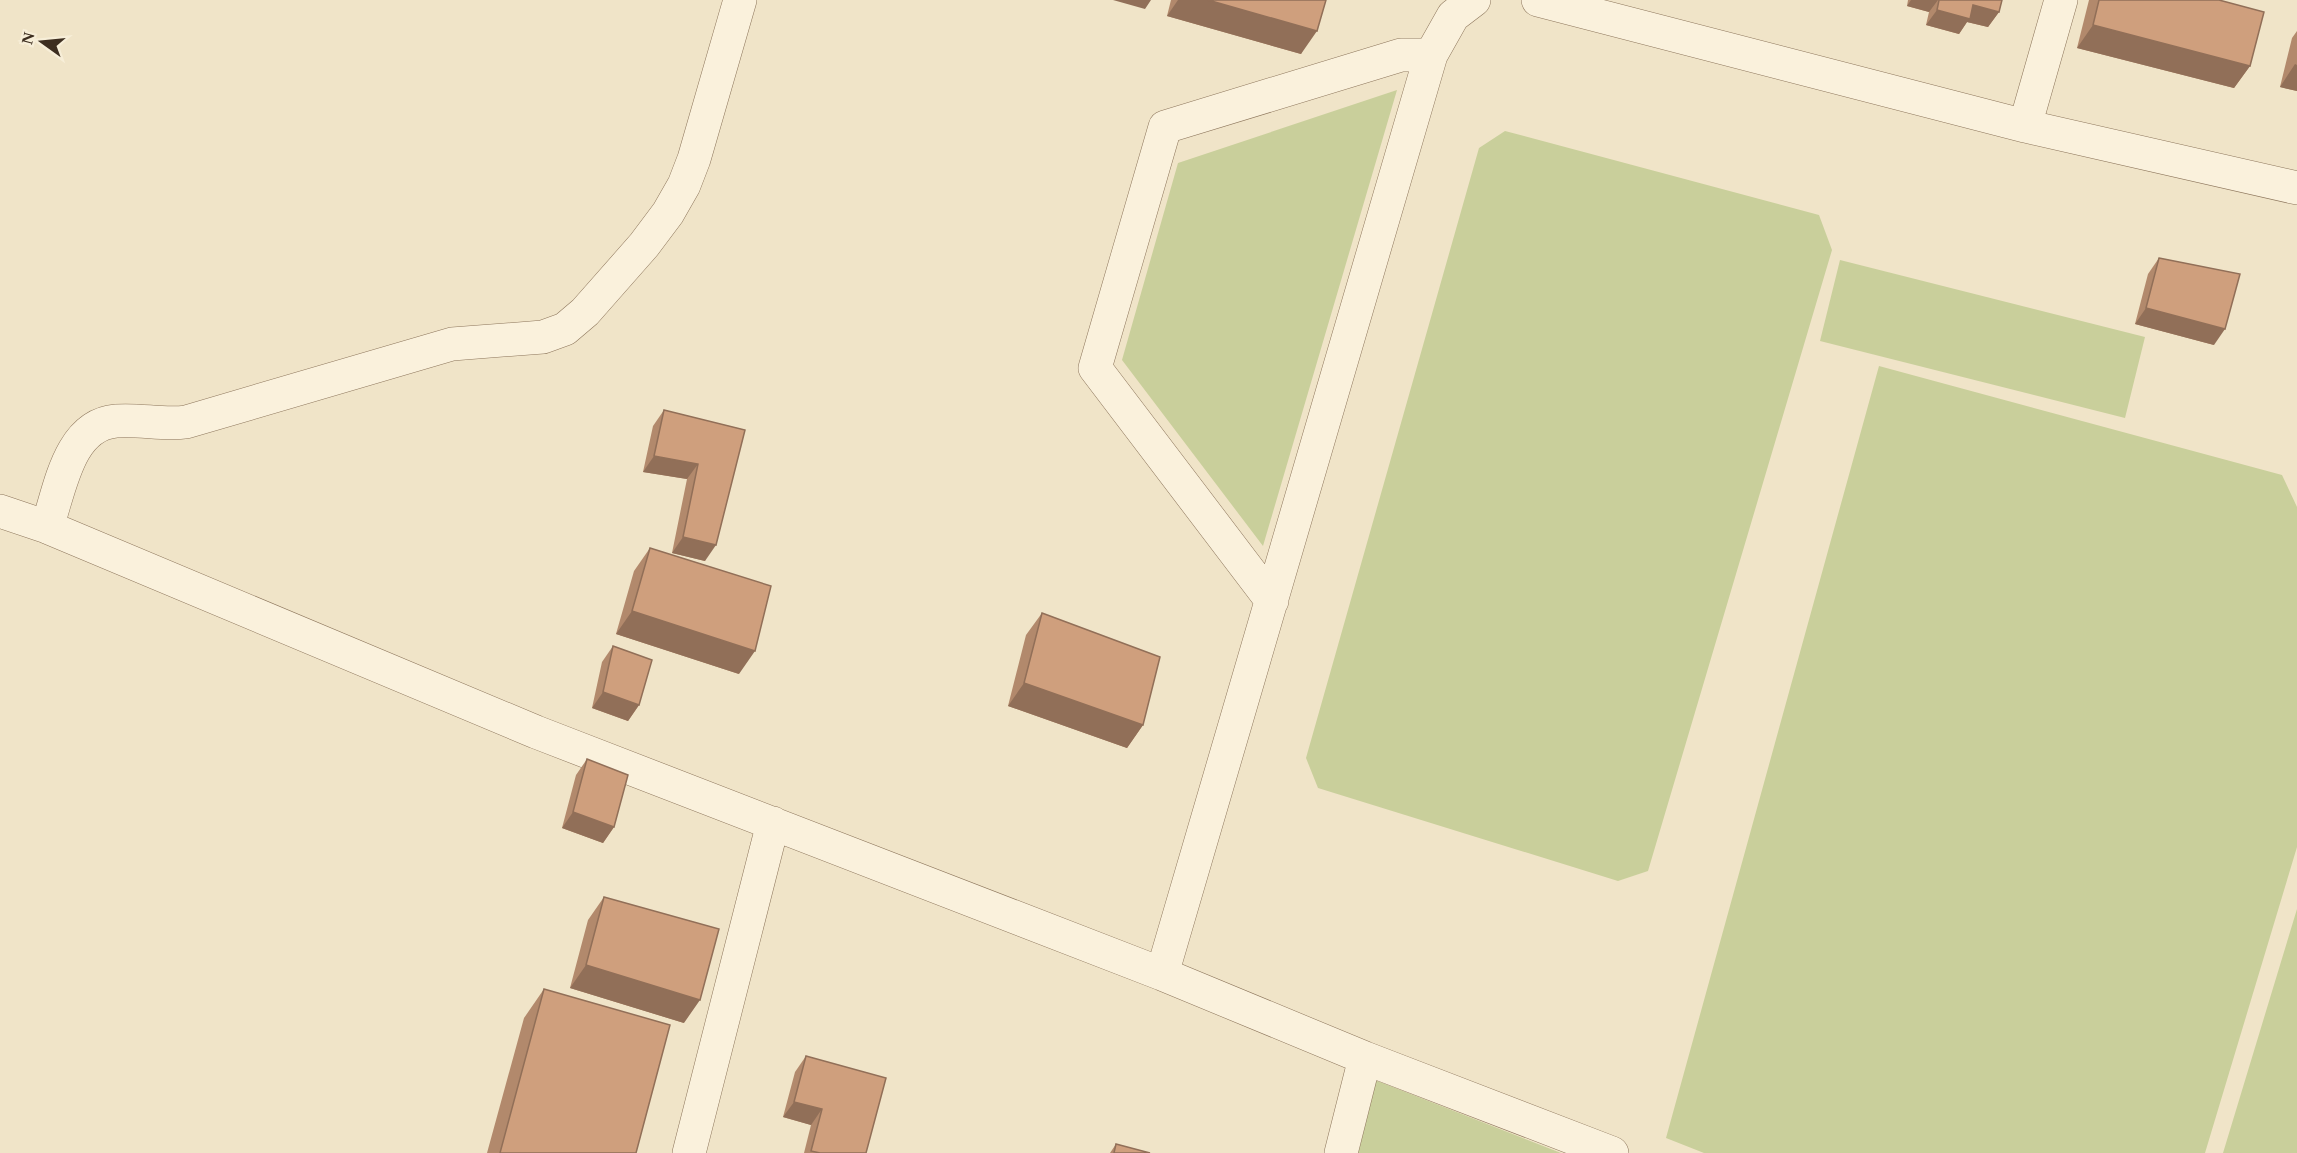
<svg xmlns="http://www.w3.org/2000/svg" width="2297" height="1153" font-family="'Times New Roman',serif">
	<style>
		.green { fill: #c9cf9b }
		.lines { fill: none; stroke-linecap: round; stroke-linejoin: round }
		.minor-casing { stroke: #8d765c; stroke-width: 34 }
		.minor { stroke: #faf1dc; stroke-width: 33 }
		.wall { fill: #b2896c }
		.shaded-wall { fill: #916f58 }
		.building { fill: #cf9f7d; stroke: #916f58; stroke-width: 1.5 }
	</style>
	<rect width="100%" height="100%" fill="#f0e4c8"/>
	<!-- green -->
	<path class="green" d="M1397,90L1263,546L1122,360L1178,163Z
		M1505,131L1819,215L1832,250L1648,871L1618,881L1318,788L1306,758L1479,148Z
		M1840,260L2145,337L2125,418L1820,341Z
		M1879,366L2282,475L2297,507V847L2205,1153H1704L1666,1138Z
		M2297,909V1153H2223Z
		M1375,1080L1561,1153H1356Z"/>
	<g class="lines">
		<defs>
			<path id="minor" d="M1538,0L2025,126L2297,188
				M2025,126L2061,0
				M0,511L47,527C60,490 68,425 116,421C140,419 163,425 186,422L452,344L543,337L565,329L585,312L644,245L668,213L684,185L694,159L740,0
				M47,527L536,732L1162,974L1365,1058L1612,1153
				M1272,601L1095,368L1165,127L1401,55H1431
				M1162,974L1431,55L1453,16L1474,0
				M689,1153L773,823
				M1341,1153L1365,1058"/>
		</defs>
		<!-- minor casing -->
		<use href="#minor" class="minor-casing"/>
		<!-- minor -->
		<use href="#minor" class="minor"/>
	</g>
	<!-- wall -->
	<path class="wall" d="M1171,0H1326L1301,54L1167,16Z
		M1908,0H2002L1999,12L1988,27L1967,22L1959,34L1926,25L1929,12L1907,6Z
		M2089,0H2219L2250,66L2234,88L2077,48Z
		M2297,31V91L2280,87L2292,38Z
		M2159,258L2214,345L2135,324L2148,274Z
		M664,410L745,430L705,561L672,553L687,479L643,472L653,426Z
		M650,548L739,674L616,634L634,571Z
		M1042,613L1143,725L1127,748L1008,706L1026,635Z
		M613,646L639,705L628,721L592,708L602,662Z
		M587,759L614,827L603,843L562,828L576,775Z
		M604,897L684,1023L570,988L588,920Z
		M544,989L636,1153H487L524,1018Z
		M806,1056L866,1153H804L811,1125L783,1117L795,1072Z
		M1116,1144L1150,1153H1110Z"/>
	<!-- shaded-wall -->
	<path class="shaded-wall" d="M1113,0H1151L1145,9Z
		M1178,0H1208L1317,31L1301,54L1167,16Z
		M1911,0H1938L1929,12L1907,6Z
		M1973,5L1999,12L1988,27L1967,22L1959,34L1926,25L1937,10Z
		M2093,25L2250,66L2234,88L2077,48Z
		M2295,64L2297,65V91L2280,87Z
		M2146,308L2225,329L2214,345L2135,324Z
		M654,456L698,464L687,479L643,472Z
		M683,537L716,545L705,561L672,553Z
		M632,611L755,651L739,674L616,634Z
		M1024,683L1143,725L1127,748L1008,706Z
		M603,692L639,705L628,721L592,708Z
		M573,812L614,827L603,843L562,828Z
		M586,965L700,1000L684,1023L570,988Z
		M794,1102L822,1109L811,1125L783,1117Z"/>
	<!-- building -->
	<path class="building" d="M1208,0H1326L1317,31Z
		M1939,0H2002L1999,12L1973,5L1970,19L1937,10Z
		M2099,0H2219L2264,12L2250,66L2093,25Z
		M2159,258L2240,274L2225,329L2146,308Z
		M664,410L745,430L716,545L683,537L698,464L654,456Z
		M650,548L771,586L755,651L632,611Z
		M1042,613L1160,657L1143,725L1024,683Z
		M613,646L652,660L639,705L603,692Z
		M587,759L628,775L614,827L573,812Z
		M604,897L719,929L700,1000L586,965Z
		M544,989L670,1025L636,1153H500Z
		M806,1056L886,1078L866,1153H820L811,1151L822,1109L794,1102Z
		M1116,1144L1150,1153H1114Z"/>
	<!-- north arrow -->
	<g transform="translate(42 42) rotate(285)" stroke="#f7eed8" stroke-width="4.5" paint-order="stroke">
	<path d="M0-4.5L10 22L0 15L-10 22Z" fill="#3d2e20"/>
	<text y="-9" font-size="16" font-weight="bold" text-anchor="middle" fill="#3d2e20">N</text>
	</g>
</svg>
